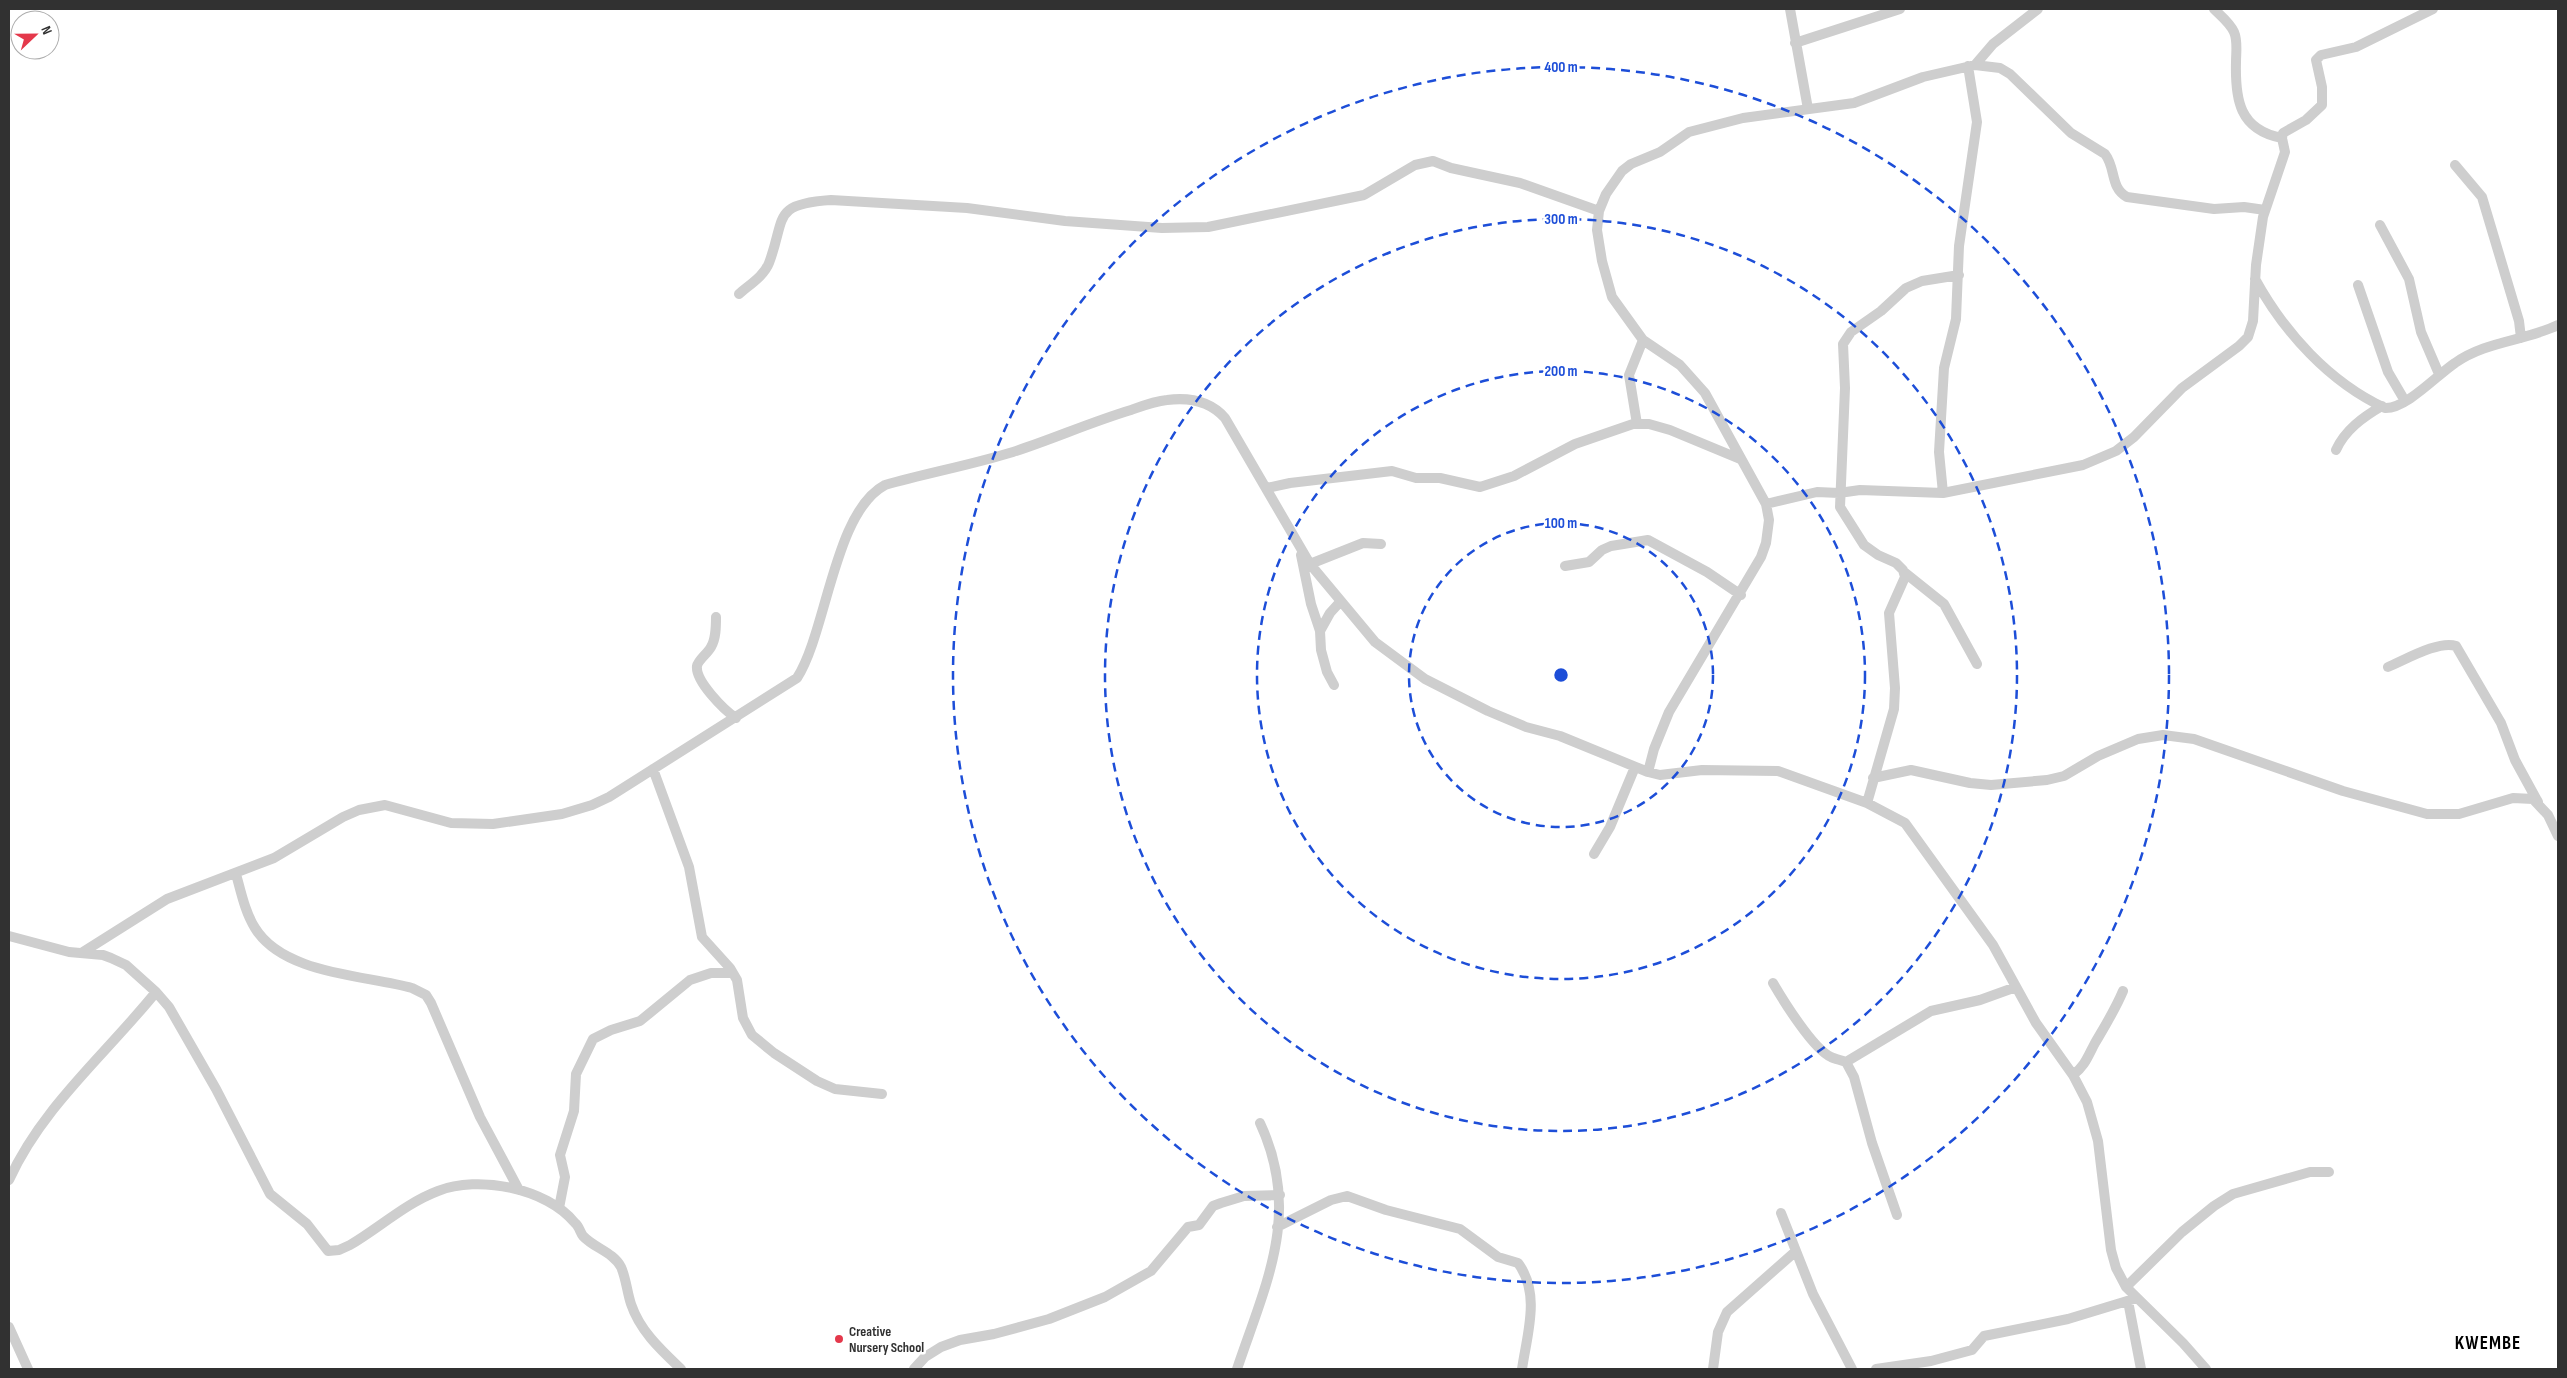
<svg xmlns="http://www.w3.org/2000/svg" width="2567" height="1378" font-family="'Sofia Sans Condensed',sans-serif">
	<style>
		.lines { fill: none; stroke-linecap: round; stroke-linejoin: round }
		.minor { stroke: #cecece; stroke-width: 10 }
		.ring { fill: none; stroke: #1d4ed8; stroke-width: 2.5; stroke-dasharray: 9 6 }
		.poi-dot { fill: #e4384b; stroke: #fff; stroke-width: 2 }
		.labels { text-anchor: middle; stroke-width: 5; stroke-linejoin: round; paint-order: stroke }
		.poi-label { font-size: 14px; font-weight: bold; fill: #313131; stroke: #fff; text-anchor: start }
		.district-label { font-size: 19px; font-weight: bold; letter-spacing: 1px; fill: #000; stroke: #fff }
		.centre { fill: #1d4ed8; stroke: #fff; stroke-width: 2.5 }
		.ring-label { font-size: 15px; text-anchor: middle; font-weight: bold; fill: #1d4ed8; stroke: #fff; stroke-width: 5; stroke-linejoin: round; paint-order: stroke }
	</style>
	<rect width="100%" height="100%" fill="#fff"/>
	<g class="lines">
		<!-- minor -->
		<path class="minor" d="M1790,9L1808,109
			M2214,9C2221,16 2230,23 2234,32C2238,41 2236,52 2236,62C2235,99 2239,130 2282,138
			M1795,43L1900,9
			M1975,65L1993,44L2038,9
			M2455,165L2482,197L2519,321L2521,338
			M2380,225L2409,279L2421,332L2439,374
			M2255,279C2284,332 2329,382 2385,408C2406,409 2437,375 2455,363C2486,341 2525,341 2558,325
			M2358,285L2388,372L2405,401
			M739,294C749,285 764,276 769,263C786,218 771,204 831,200L967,208L1065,221L1162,228L1208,227L1364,195L1415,165L1433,161L1451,168L1520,183L1599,211
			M1637,424L1629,375L1643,340
			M2336,450C2345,430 2363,417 2382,406
			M1267,488L1290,483L1392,471L1416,478H1440L1480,487L1514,476L1575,444L1633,424H1649L1670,430L1740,459
			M1943,493L1939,452L1944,368L1956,319L1959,246L1977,122L1968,66
			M1766,504L1817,492L1839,493L1860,490L1943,493L2083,465L2116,451L2134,437L2182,388L2239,346L2248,337L2253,321L2256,265L2263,217L2285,152L2282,138L2283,133L2306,120L2322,105V87L2316,60L2321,55L2356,47L2433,9
			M1301,555L1311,604L1320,631L1321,650L1327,672L1334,685
			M1310,564L1363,543L1381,544
			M1565,566L1589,562L1602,550L1611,546L1648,540L1707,572L1741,595
			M1904,572L1944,604L1977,664
			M716,617C716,627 716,639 711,647C708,653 698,660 697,666C695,681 724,710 736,718
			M1320,631L1330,613L1340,602
			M2388,667C2405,660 2439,640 2456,646L2501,723L2515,760L2538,802
			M653,769L689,867L702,937L730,968L737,980L743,1018L752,1035L774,1053L817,1081L835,1089L882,1094
			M1648,772L1654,749L1669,712L1761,557L1766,543L1769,520L1766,504L1705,393L1680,365L1643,340L1612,297L1602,261L1597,230L1599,211L1606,194L1622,171L1631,164L1660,152L1689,132L1743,118L1854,103L1923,77L1975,65L2000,68L2010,74L2071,133L2105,154C2116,168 2110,188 2127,197L2214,209L2244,207L2265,210
			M1873,778L1911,770L1970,783L1991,785L2047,780L2064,776L2098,756L2138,739L2163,735L2194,739L2343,791L2427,814H2459L2513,798L2533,799L2548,815L2558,836
			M1867,803L1894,709L1895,688L1889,613L1905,577L1903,570L1896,563L1878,555L1864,545L1840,507L1845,388L1843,344L1851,332L1881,311L1906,288L1922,281L1959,275
			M1594,854L1610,827L1635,767
			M236,874C241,892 245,912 255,928C283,974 364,975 412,988L426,995L431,1003L480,1117L519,1190
			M9,936L69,952L103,955L111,958L126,965L156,992L169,1007L216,1089L270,1194L307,1224L328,1251L339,1250L350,1245C379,1228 406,1203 438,1191C478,1175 547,1188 575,1223C579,1226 580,1232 583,1236C594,1248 613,1252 621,1267C626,1278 627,1292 631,1304C640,1331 661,1350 681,1369
			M83,952L167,899L274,858L343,817L359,810L385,805L451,823L493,824L562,814L592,805L609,797L797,678C827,631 834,512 885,485C927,473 971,465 1013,452C1053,439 1091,422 1131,410C1142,406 1155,401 1167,400C1190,397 1210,401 1225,418L1310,564L1375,642L1425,679L1488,711L1526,727L1560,736L1648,772L1660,775L1702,770L1778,771L1867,803L1905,823L1993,945L2036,1023L2073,1075L2087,1102L2098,1141L2111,1250L2116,1268L2126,1287L2183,1343L2206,1369
			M1773,983C1783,1000 1813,1049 1831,1057C1835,1059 1841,1060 1846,1062L1854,1077L1872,1143L1897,1215
			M1846,1062L1931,1011L1980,1000L2016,987
			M2073,1075C2085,1066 2088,1056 2095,1043C2105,1026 2115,1010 2123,991
			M9,1180C42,1107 106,1054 156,992
			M559,1208L565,1177L560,1155L574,1111L576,1074L593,1039L611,1030L640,1021L690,980L711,973H732
			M1781,1213L1813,1294L1852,1369
			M1277,1227L1331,1200L1347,1196L1386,1210L1460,1229L1498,1257L1518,1263C1541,1294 1527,1334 1522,1369
			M2126,1287L2182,1232L2214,1206L2233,1194L2310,1172H2329
			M2128,1301L2141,1369
			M9,1327L28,1369
			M914,1369L925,1357L941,1347L960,1340L994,1334L1049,1319L1105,1297L1151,1271L1188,1227L1199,1225L1213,1206L1221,1203L1244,1196L1280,1195
			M1237,1369C1266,1283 1302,1213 1260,1123
			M1713,1369L1718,1332L1727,1312L1796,1251
			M1876,1369L1931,1361L1972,1350L1984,1336L2068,1319L2137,1298"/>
	</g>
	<!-- distance rings -->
	<g class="ring">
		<circle cx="1561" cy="675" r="152"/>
		<circle cx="1561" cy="675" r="304"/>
		<circle cx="1561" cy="675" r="456"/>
		<circle cx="1561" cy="675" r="608"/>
	</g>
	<!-- markers -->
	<circle class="poi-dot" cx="839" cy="1339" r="5"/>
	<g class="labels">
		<!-- poi labels -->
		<g class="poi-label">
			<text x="849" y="1336">Creative<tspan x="849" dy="16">Nursery School</tspan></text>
		</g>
		<!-- district labels -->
		<g class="district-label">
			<text x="2488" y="1349">KWEMBE</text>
		</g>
	</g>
	<circle cx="1561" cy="675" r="8" class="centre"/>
	<g class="ring-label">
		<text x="1561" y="72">400 m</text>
		<text x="1561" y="224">300 m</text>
		<text x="1561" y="376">200 m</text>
		<text x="1561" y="528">100 m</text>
	</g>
	<!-- border -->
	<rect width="2567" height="1378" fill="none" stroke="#313131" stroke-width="20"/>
	<!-- north arrow -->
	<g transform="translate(35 35) rotate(68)"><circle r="24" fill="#ffffff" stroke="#adadad"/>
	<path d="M0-4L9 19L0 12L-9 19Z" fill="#e4384b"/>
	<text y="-8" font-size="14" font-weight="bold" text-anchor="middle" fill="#313131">N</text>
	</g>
</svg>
